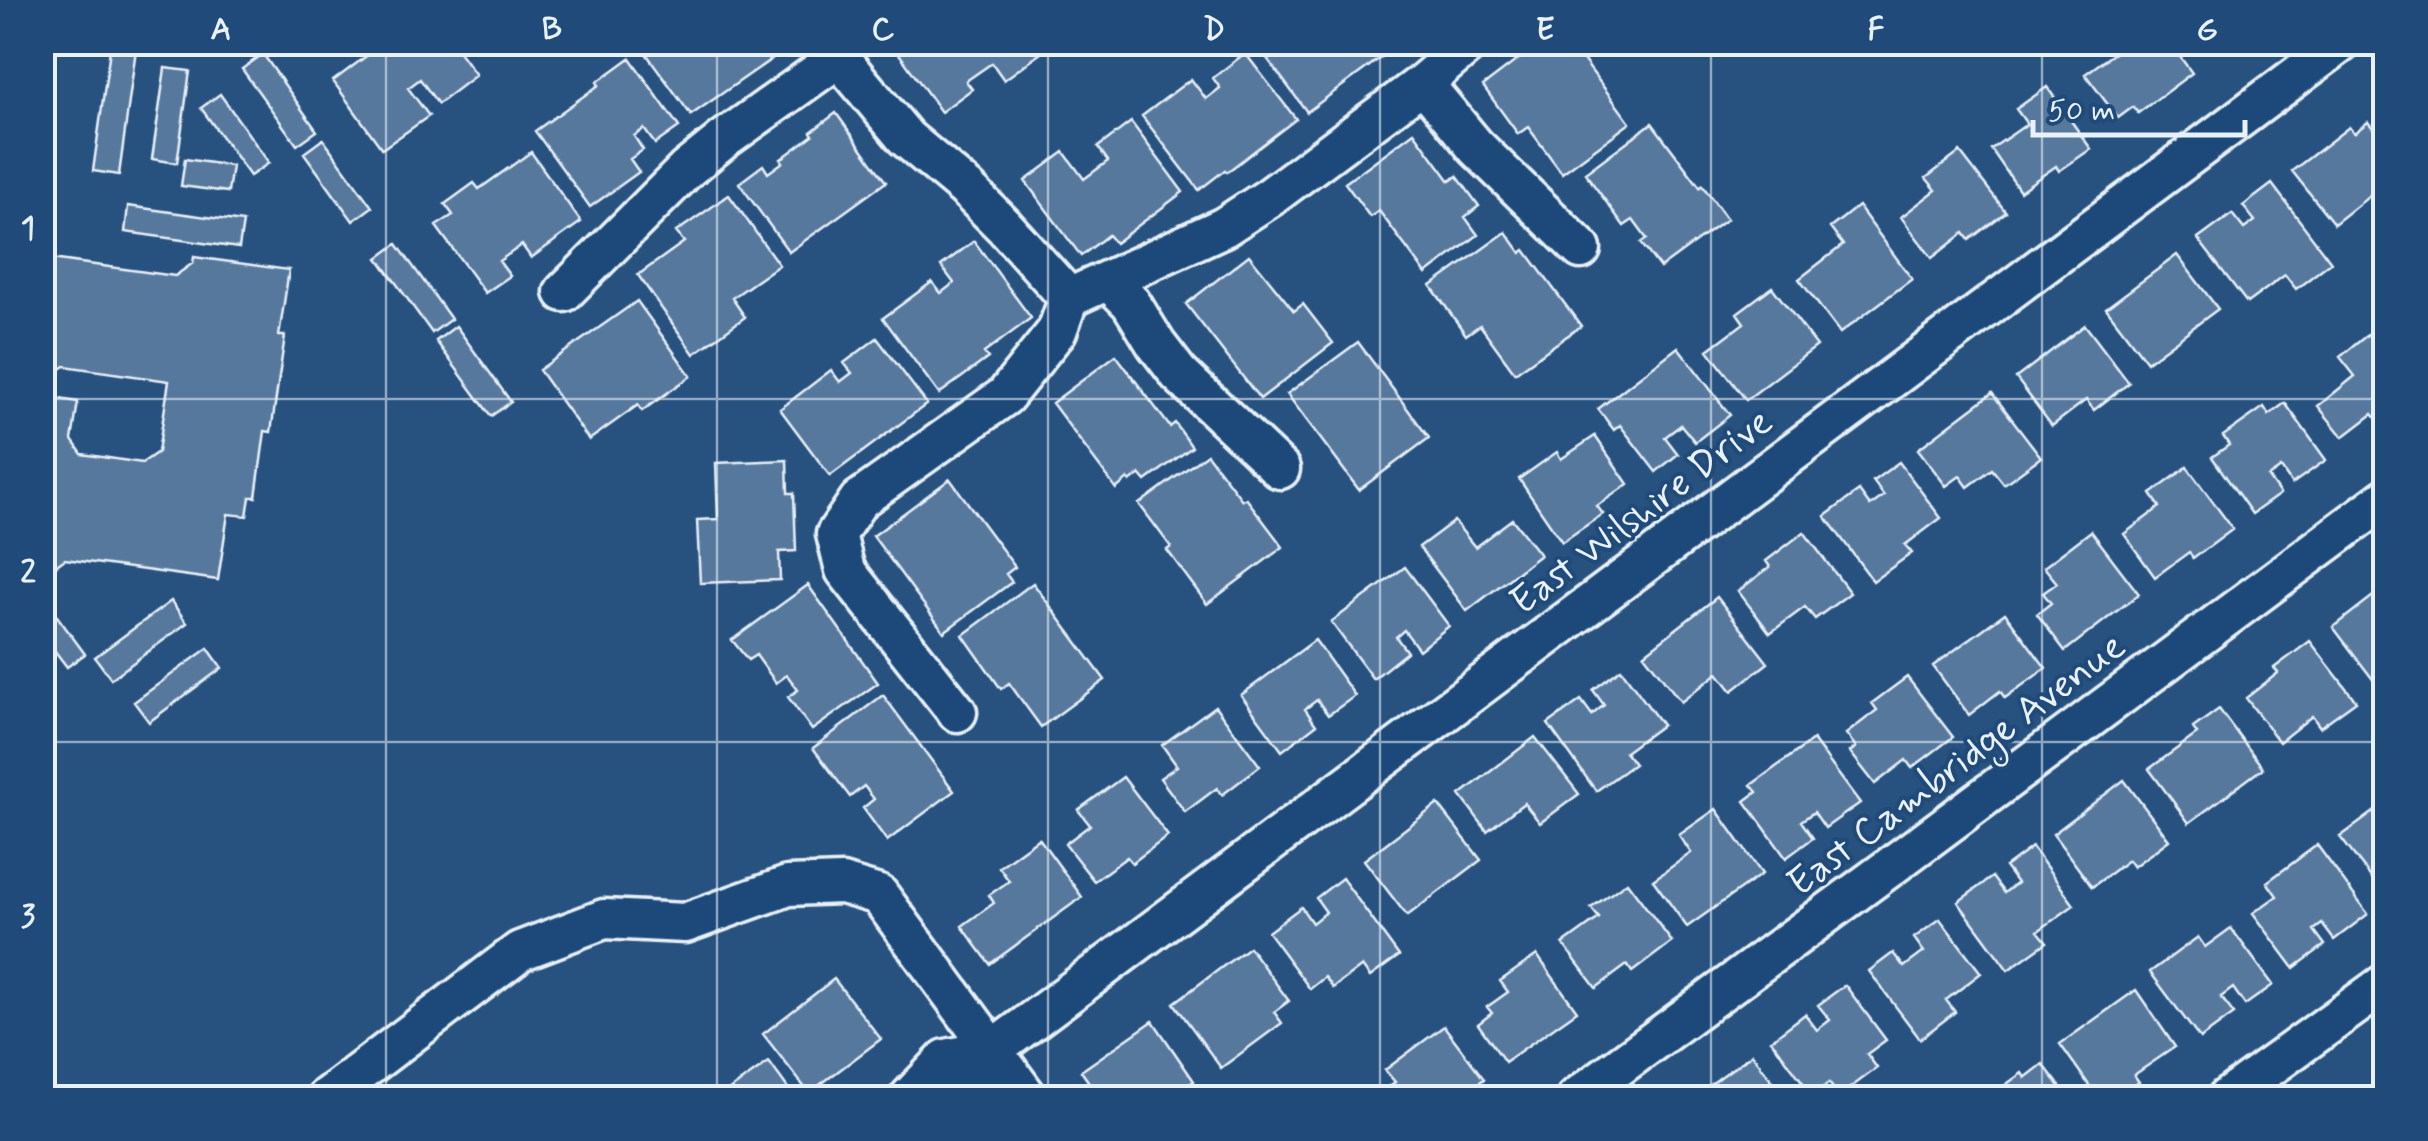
<svg xmlns="http://www.w3.org/2000/svg" width="2428" height="1141" font-family="Mynerve,sans-serif">
	<style>
		.building { fill: #57789d; stroke: #e8f1f8; stroke-width: 2.5 }
		.lines { fill: none; stroke-linecap: round; stroke-linejoin: round }
		.minor-casing { stroke: #e8f1f8; stroke-width: 45 }
		.minor { stroke: #1f4a7a; stroke-width: 38 }
		.grid { fill: none; stroke: #e8f1f8; stroke-width: 2.5; stroke-opacity: 0.55 }
		.labels { text-anchor: middle; stroke-width: 8; stroke-linejoin: round; paint-order: stroke }
		.street-label { font-size: 40px; fill: #e8f1f8; stroke: #1f4a7a }
		.neatline { fill: none; stroke: #e8f1f8; stroke-width: 4 }
		.grid-label { font-size: 32px; text-anchor: middle; font-weight: bold; fill: #e8f1f8 }
	</style>
	<rect width="100%" height="100%" fill="#27517f"/>
	<filter id="ink" filterUnits="userSpaceOnUse"><feTurbulence type="fractalNoise" baseFrequency=".01" numOctaves="2"/><feDisplacementMap in="SourceGraphic" scale="20" xChannelSelector="R" yChannelSelector="G"/><feConvolveMatrix kernelMatrix="1 2 1 2 8 2 1 2 1" color-interpolation-filters="sRGB"/></filter>
	<g filter="url(#ink)">
		<!-- building -->
		<path class="building" d="M111,42H137L119,175L93,171Z
			M385,42H452L476,75L438,104L420,79L408,88L429,116L382,149L333,81Z
			M649,42H785L789,47L691,115L642,48Z
			M894,42H1040L1045,50L1004,80L992,63L966,81L972,89L941,112L892,44Z
			M1255,42H1402L1307,112Z
			M1541,42H1570L1630,123L1562,173L1528,127L1518,134L1483,86Z
			M2115,42H2169L2192,73L2138,113L2133,107L2118,118L2085,74L2120,49Z
			M1245,53L1296,119L1227,172L1225,170L1199,190L1142,116L1191,79L1206,99L1220,88L1213,78Z
			M263,54L317,131L297,145L242,69Z
			M630,58L679,127L655,144L644,129L634,136L643,150L630,159L639,172L590,207L535,131L599,85L597,82Z
			M165,68L190,71L177,163L152,159Z
			M2047,87L2091,149L2059,171L2056,166L2020,191L1991,149L2027,124L2016,109Z
			M220,94L269,163L250,176L201,108Z
			M836,113L886,182L789,252L739,183L763,165L768,173L783,162L781,159L813,135L811,132Z
			M1131,122L1183,192L1115,243L1108,235L1081,256L1025,181L1064,152L1084,179L1108,161L1098,147Z
			M2368,122L2386,144V183L2334,224L2292,171L2349,127L2354,133Z
			M1652,123L1700,187L1702,185L1727,219L1660,268L1641,243L1647,239L1633,220L1624,226L1585,173Z
			M1414,132L1450,181L1457,176L1479,206L1465,217L1478,235L1426,274L1379,211L1370,217L1345,183Z
			M323,139L372,207L353,221L304,153Z
			M531,152L581,222L531,258L522,245L499,261L510,276L485,293L436,226L453,215L445,204L474,183L479,189Z
			M1960,152L2006,212L1969,240L1964,233L1932,258L1901,217L1936,190L1926,178Z
			M185,159L232,166L228,192L181,186Z
			M2272,184L2331,262L2296,289L2285,275L2247,303L2198,239L2232,214L2244,229L2255,221L2243,206Z
			M729,195L779,265L732,298L745,317L694,354L638,275L684,242L676,232Z
			M128,206L243,222L239,248L125,232Z
			M1858,206L1912,279L1840,333L1799,279L1843,245L1830,228Z
			M1506,232L1521,253L1525,250L1581,326L1515,373L1480,325L1466,335L1431,286Z
			M974,241L1031,318L984,353L988,358L939,394L883,318L932,282L941,293L954,283L941,266Z
			M397,244L451,319L432,333L378,258Z
			M1249,255L1294,311L1303,304L1333,343L1260,399L1186,304Z
			M2177,255L2218,309L2147,362L2106,308Z
			M194,257L289,270L279,336H285L271,432L265,431L256,497H250L247,516L228,514L218,580L65,559L54,567L50,589L42,588V396L78,402L72,440L82,454L142,463L158,452L169,381L65,366L48,378L42,377V318L51,259L175,276L193,263Z
			M1772,287L1817,346L1746,400L1708,350L1744,323L1737,313Z
			M637,301L691,376L642,411L638,405L589,440L539,370Z
			M2085,325L2129,383L2094,410L2086,400L2052,426L2016,378Z
			M456,326L511,402L491,416L436,341Z
			M2372,331L2386,348V416L2379,421L2373,414L2343,437L2318,406L2355,376L2340,357Z
			M877,338L927,404L830,476L780,409L831,370L840,382L852,373L844,363Z
			M1358,342L1429,438L1359,490L1287,394Z
			M1678,347L1730,415L1695,442L1681,425L1665,437L1678,454L1656,472L1620,425L1614,430L1598,409Z
			M1116,355L1170,427L1175,423L1192,447L1146,481L1140,474L1130,482L1128,479L1116,489L1052,403Z
			M1992,393L2041,457L2004,484L1992,469L1968,487L1960,476L1946,486L1918,449Z
			M2285,403L2326,460L2292,484L2281,468L2268,477L2280,494L2252,514L2212,457L2229,445L2223,436L2264,407L2269,415Z
			M1595,436L1628,484L1597,506L1603,514L1562,542L1519,479L1557,452L1561,459Z
			M1207,454L1242,500L1246,498L1283,547L1207,604L1167,550L1171,547L1139,504Z
			M787,460L788,493H794L796,551L779,552L780,580L700,583L697,520L718,519L716,463Z
			M1899,462L1941,518L1905,545L1912,553L1873,581L1825,516L1859,491L1870,506L1884,496L1873,481Z
			M2187,467L2233,529L2193,559L2189,552L2155,577L2124,534L2160,507L2151,494Z
			M950,479L1015,567L1006,574L1012,582L944,632L873,536Z
			M1512,519L1540,555L1467,611L1419,547L1454,521L1475,547Z
			M2091,531L2139,594L2065,651L2037,614L2051,603L2043,593L2057,583L2044,567Z
			M1804,532L1850,593L1815,619L1805,607L1770,633L1738,591L1770,567L1766,561Z
			M1405,567L1449,626L1419,650L1404,630L1396,637L1407,652L1373,679L1331,622Z
			M1033,583L1105,680L1041,727L1009,683L1001,689L963,635Z
			M808,585L878,683L812,730L788,697L798,690L787,675L776,683L756,655L748,660L732,640Z
			M2386,586V680L2378,686L2333,627Z
			M1717,597L1768,663L1732,691L1718,673L1681,702L1644,654Z
			M171,601L187,623L111,679L95,657Z
			M2005,613L2046,668L2005,698L2000,691L1969,715L1933,666Z
			M57,616L85,654L67,667L42,634V627Z
			M1315,640L1355,696L1328,715L1317,700L1305,709L1316,725L1282,751L1241,695Z
			M2310,641L2356,701L2320,727L2312,716L2279,742L2246,698L2278,673L2274,668Z
			M208,648L222,668L149,722L134,702Z
			M1621,669L1662,725L1625,752L1634,764L1596,791L1548,724L1581,700L1592,715L1604,705L1593,690Z
			M1907,677L1953,737L1912,768L1906,760L1875,784L1850,752L1856,747L1846,734L1877,710L1872,703Z
			M883,695L954,791L887,841L863,808L874,799L864,786L850,797L813,748Z
			M1215,706L1260,766L1222,795L1217,788L1185,812L1160,778L1177,766L1162,745Z
			M2219,709L2263,768L2189,823L2149,769L2197,734L2193,728Z
			M1535,737L1579,794L1540,823L1524,803L1487,831L1460,795Z
			M1813,740L1860,803L1825,828L1814,812L1801,821L1813,838L1786,858L1745,801L1757,792L1751,785Z
			M1123,777L1168,836L1132,863L1127,857L1094,881L1065,844L1090,825L1078,810Z
			M2124,780L2169,840L2133,867L2128,860L2092,887L2053,834Z
			M2386,803V897L2340,837Z
			M1438,804L1481,860L1407,916L1364,860Z
			M1716,809L1762,874L1687,927L1653,880L1691,853L1679,835Z
			M1039,838L1082,897L990,964L962,926L994,903L989,895L1009,881L999,867Z
			M2317,845L2368,914L2334,940L2322,924L2314,930L2325,945L2294,968L2253,913L2277,896L2267,882Z
			M2032,847L2074,905L2038,931L2047,942L2008,970L1958,902L1992,877L2004,893L2017,883L2005,867Z
			M1342,878L1399,956L1370,977L1362,966L1333,988L1325,977L1310,989L1268,932L1301,907L1312,923L1326,912L1316,898Z
			M1627,882L1672,942L1632,972L1627,965L1596,988L1563,944L1599,918L1591,908Z
			M1940,919L1981,973L1946,1000L1955,1012L1920,1039L1869,971L1893,953L1904,967L1924,952L1914,938Z
			M2231,928L2273,985L2245,1005L2233,988L2221,997L2234,1014L2200,1039L2150,972L2198,937L2205,947Z
			M1249,947L1289,1001L1274,1012L1282,1023L1221,1068L1174,1003Z
			M1537,955L1577,1011L1505,1062L1478,1024L1492,1013L1487,1007L1508,992L1500,981Z
			M834,979L881,1039L809,1093L763,1034Z
			M1845,985L1886,1040L1867,1054L1877,1068L1839,1096L1829,1083L1813,1096L1771,1040L1805,1014L1817,1030L1830,1020L1818,1005Z
			M2136,990L2175,1047L2134,1075L2139,1082L2115,1098H2098L2060,1044Z
			M1153,1021L1194,1081L1169,1098H1155L1152,1094L1145,1098H1100L1081,1071Z
			M1444,1026L1484,1079L1458,1098H1388L1383,1091L1395,1082L1385,1070Z
			M1752,1054L1785,1098H1692Z
			M769,1062L795,1098H718Z
			M2043,1064L2069,1098H1987L2022,1073L2025,1078Z"/>
		<g class="lines">
			<defs>
				<path id="minor" d="M826,42L906,138L966,188L1004,226L1069,298
					M1423,83L1476,147L1581,249
					M1109,281L1131,303L1156,344L1179,374L1280,469
					M564,292L687,169L723,140L838,58
					M957,712L845,570L836,534L859,500L1005,396L1057,331L1069,298L1224,227L1270,197L1423,83L1471,42
					M326,1098L520,951L604,919L685,923L788,886L842,884L879,895L1028,1098
					M909,1098L946,1059L993,1050
					M960,1098L969,1090L993,1050L2342,42
					M1576,1098L1890,867L2386,498
					M2227,1098L2386,983"/>
			</defs>
			<!-- minor casing -->
			<use href="#minor" class="minor-casing"/>
			<!-- minor -->
			<use href="#minor" class="minor"/>
		</g>
	</g>
	<!-- grid -->
	<path class="grid" d="M386,42V1098M717,42V1098M1048,42V1098M1380,42V1098M1711,42V1098M2042,42V1098M42,399H2386M42,742H2386"/>
	<g class="labels">
		<!-- street labels -->
		<g class="street-label">
			<text transform="translate(1640 510) rotate(-37)" y="14">East Wilshire Drive</text>
			<text transform="translate(1955 763) rotate(-37)" y="14">East Cambridge Avenue</text>
		</g>
	</g>
	<!-- margin -->
	<rect width="2428" height="1141" fill="none" stroke="#1f4a7a" stroke-width="110"/>
	<!-- scale -->
	<path d="M2033 120v15h212v-15" fill="none" stroke="#e8f1f8" stroke-width="5"/>
	<text x="2048" y="120" font-size="30" fill="#e8f1f8" stroke="#1f4a7a" stroke-width="8" paint-order="stroke">50 m</text>
	<rect x="55" y="55" width="2318" height="1031" class="neatline"/>
	<g class="grid-label">
		<text x="221" y="39">A</text>
		<text x="552" y="39">B</text>
		<text x="883" y="39">C</text>
		<text x="1214" y="39">D</text>
		<text x="1545" y="39">E</text>
		<text x="1876" y="39">F</text>
		<text x="2207" y="39">G</text>
		<text x="28" y="238">1</text>
		<text x="28" y="582">2</text>
		<text x="28" y="926">3</text>
	</g>
</svg>
